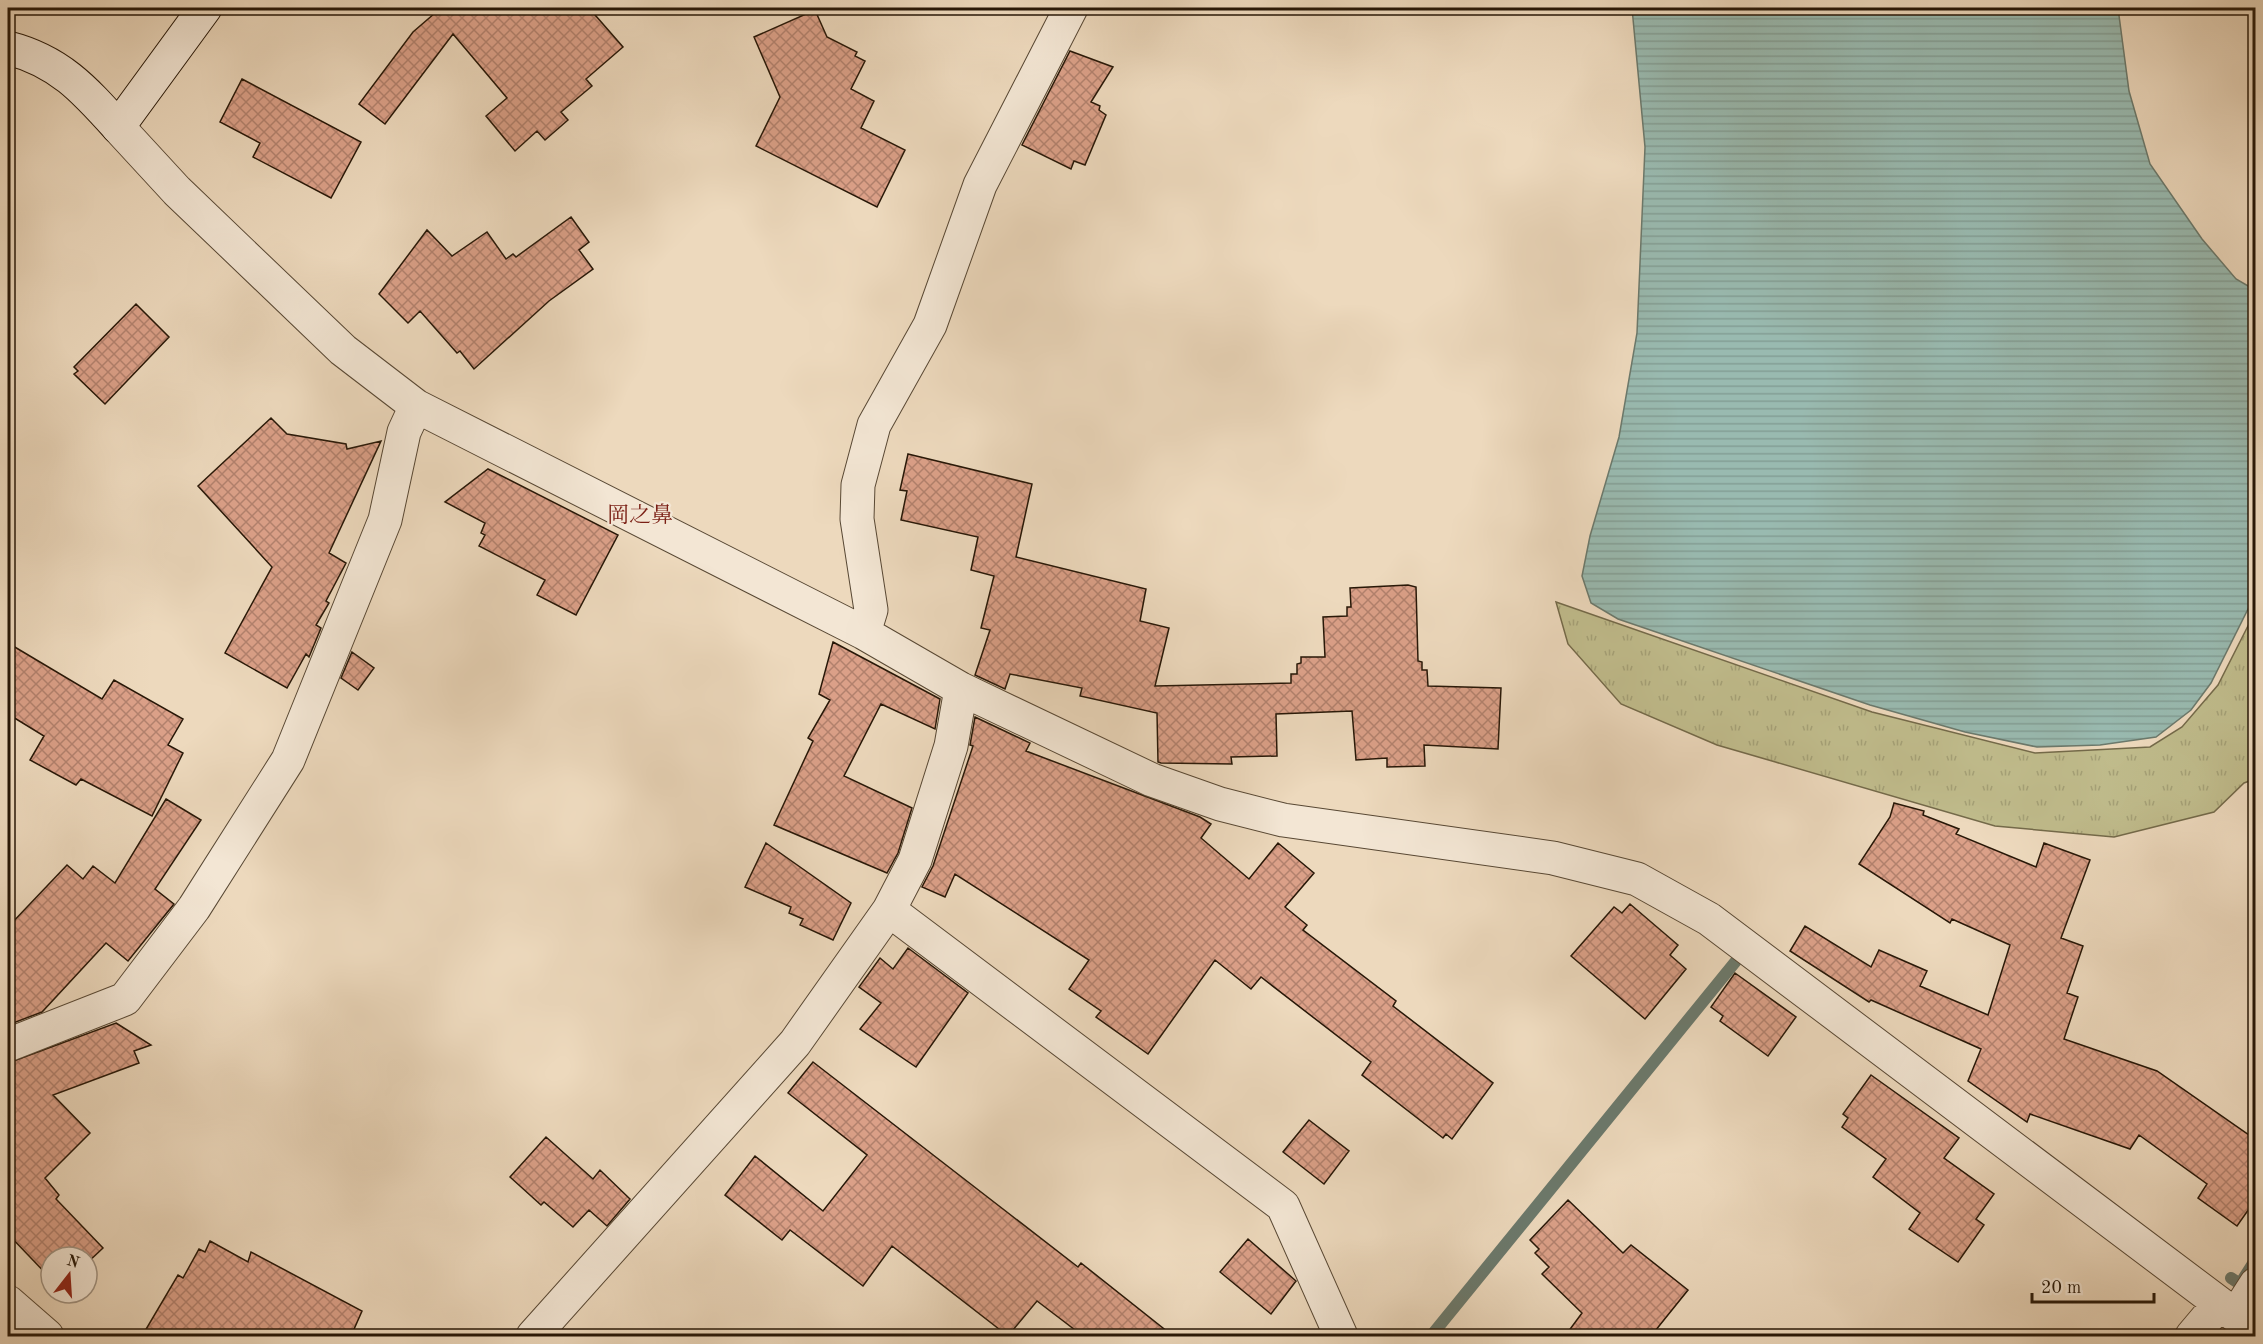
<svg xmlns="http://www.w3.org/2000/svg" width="2263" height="1344" font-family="'Old Standard TT','Noto Serif JP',serif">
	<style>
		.grass { fill: url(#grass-tufts); stroke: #746a4a; stroke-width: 1.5 }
		.water { fill: url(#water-rules); stroke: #6b796c; stroke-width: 1.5 }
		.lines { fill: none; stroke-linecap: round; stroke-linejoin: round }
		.stream { stroke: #6b796c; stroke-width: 12 }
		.building { fill: url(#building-cross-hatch); stroke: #271707; stroke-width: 1.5 }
		.street-casing { stroke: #584834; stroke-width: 35 }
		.secondary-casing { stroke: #271707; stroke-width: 35 }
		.street { stroke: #f3e6d4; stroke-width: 33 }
		.secondary { stroke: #f3e6d4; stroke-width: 33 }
		.labels { text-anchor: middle; stroke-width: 4.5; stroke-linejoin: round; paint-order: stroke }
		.neighbourhood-label { font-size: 22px; fill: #7a1f14; stroke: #f3e6d4 }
	</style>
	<defs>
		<pattern id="grass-tufts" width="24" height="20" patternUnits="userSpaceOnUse" patternTransform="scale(1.5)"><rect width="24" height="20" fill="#c0bc8c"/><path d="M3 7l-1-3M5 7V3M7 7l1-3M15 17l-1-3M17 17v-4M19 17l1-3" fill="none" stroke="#a5a177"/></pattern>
		<pattern id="water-rules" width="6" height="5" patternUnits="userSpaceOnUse" patternTransform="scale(1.5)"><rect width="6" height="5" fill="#99bab0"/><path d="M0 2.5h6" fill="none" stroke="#849f96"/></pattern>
		<pattern id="building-cross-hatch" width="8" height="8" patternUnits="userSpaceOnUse" patternTransform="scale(1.5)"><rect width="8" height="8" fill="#dba088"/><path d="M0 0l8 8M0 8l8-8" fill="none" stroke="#b2816d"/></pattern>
	</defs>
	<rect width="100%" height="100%" fill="#edd9bd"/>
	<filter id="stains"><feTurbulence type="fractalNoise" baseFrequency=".00333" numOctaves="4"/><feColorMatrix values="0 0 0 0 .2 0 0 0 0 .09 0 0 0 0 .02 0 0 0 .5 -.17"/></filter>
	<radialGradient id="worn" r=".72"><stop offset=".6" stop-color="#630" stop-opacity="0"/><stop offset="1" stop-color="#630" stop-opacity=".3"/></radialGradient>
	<!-- grass -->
	<path class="grass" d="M1556,602L1872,712L2035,753L2150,747L2182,727L2218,685L2255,612V779L2244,783L2214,812L2114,837L1995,826L1717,745L1621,704L1568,644Z"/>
	<!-- water -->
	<path class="water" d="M1632,8H2118L2129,91L2150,164L2202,239L2236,279L2255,290V595L2211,683L2191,710L2156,737L2100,745L2037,747L1965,732L1870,705L1618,619L1591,603L1582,576L1590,536L1619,437L1637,333L1645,147Z"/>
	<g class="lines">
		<!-- stream -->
		<path class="stream" d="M2231,1278L2240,1284L2256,1259
			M1431,1336L1736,961"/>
	</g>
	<!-- building -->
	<path class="building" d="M430,8H589L623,47L586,79L592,86L561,112L568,120L545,140L537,131L515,151L486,116L507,98L453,34L385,124L359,104L413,32L435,13Z
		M815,10L827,37L857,52L855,56L865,61L851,89L874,101L861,128L905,150L877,207L756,146L780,97L754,37Z
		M1070,51L1113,67L1091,102L1100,106L1099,110L1106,115L1085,165L1074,161L1071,169L1022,145Z
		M242,79L361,142L331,198L253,157L260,143L220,122Z
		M571,217L589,242L579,250L593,269L549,301L474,369L460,351L457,353L420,311L408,323L379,294L427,230L452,256L487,232L506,259L513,254L516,257Z
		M136,304L169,337L105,404L74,374L78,371L74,367Z
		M271,418L287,434L346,444L347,449L381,441L329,553L346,563L326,601L329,603L316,625L321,628L309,657L306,654L287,688L225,653L272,567L198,486Z
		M908,454L1032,484L1016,557L1146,589L1140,621L1169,628L1155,686L1291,683V674H1297V664L1301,663V657H1325L1323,617L1347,616V607H1351L1350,588L1408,585L1416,587L1418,661L1422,662V670H1427L1428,686L1501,688L1498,749L1424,745L1425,766L1387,767V758L1356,760L1352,711L1276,714L1277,756L1231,757L1232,764L1161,763L1158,762L1157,713L1080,696L1082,688L1010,674L1005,689L975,675L990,630L981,628L994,576L971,570L978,537L901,520L907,491L900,490Z
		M488,469L618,535L576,615L537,595L545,580L479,546L485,535L481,533L485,523L445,502Z
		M833,642L940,699L935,729L881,704L844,776L912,808L898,853L887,873L774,825L813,741L808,738L830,700L819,694Z
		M8,643L102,699L114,680L183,719L168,745L183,753L152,816L81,779L76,785L30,760L44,736L8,714Z
		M352,652L374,668L358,690L341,678Z
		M975,717L1030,743L1026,751L1200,817L1211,824L1201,838L1249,879L1278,843L1314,873L1285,907L1307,925L1303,930L1396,1001L1393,1006L1493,1083L1452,1139L1446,1134L1443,1138L1362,1075L1371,1062L1261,977L1251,989L1215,960L1148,1054L1096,1017L1101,1011L1069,989L1089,960L955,874L945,897L922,887L933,866L973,746L970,745Z
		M166,799L201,820L155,889L174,904L128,961L106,943L42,1012L8,1025V927L67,865L83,879L93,866L115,883Z
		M1894,803L1924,811L1923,815L1959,829L1956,834L2036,867L2044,843L2090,860L2061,938L2083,946L2067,993L2078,997L2064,1039L2157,1071L2256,1140V1199L2237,1226L2198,1198L2207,1184L2139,1135L2130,1149L2030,1114L2027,1122L1968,1081L1981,1049L1871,1000L1869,1002L1790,951L1805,926L1871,967L1879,950L1927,971L1920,986L1988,1015L2010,945L1952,919L1950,923L1859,864L1890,817Z
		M766,843L851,903L833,940L800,925L803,919L789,913L791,907L745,887Z
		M1630,904L1678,945L1670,955L1686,969L1645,1019L1571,956L1614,907L1622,913Z
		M908,948L968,993L916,1067L860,1029L881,1003L859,987L880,958L893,969Z
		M1735,973L1796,1017L1768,1056L1720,1021L1723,1016L1711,1007Z
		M116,1023L151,1045L134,1051L139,1063L53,1095L90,1133L45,1178L59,1195L56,1199L103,1248L87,1263V1257H51V1279L8,1234V1063Z
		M813,1062L1078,1267L1081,1263L1173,1336H1083L1037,1301L1008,1336L892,1246L863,1286L790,1230L782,1240L725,1195L755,1156L823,1211L867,1155L788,1093Z
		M1871,1075L1959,1138L1944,1158L1994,1194L1976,1219L1984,1225L1958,1262L1909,1229L1920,1213L1873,1177L1886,1159L1842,1127L1848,1118L1843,1114Z
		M1309,1120L1349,1151L1324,1184L1283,1152Z
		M546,1137L593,1179L600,1170L630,1199L607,1226L589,1210L573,1227L544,1202L541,1205L510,1177Z
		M1568,1200L1623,1253L1631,1245L1688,1290L1651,1336H1565L1582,1313L1542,1274L1549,1267L1535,1253L1539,1249L1530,1240Z
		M1248,1239L1296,1281L1271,1314L1220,1272Z
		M210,1241L248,1262L251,1252L362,1311L351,1336H142L178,1275L183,1278L199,1249L205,1252Z"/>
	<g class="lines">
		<defs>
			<path id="street" d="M118,127L177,191L343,350L416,406L864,633L961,689L1152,780L1220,804L1283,820L1553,858L1637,879L1709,919L2256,1331
				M864,633L871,610L857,519L858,485L874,425L930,325L980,185L1071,8
				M889,910L1283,1206L1341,1336
				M8,1045L125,999L194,908L288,760L385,520L404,432L416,406
				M8,1302L47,1336
				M2236,1315L2256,1284
				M533,1336L795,1043L889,910L915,860L951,746L961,689
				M2192,1336L2219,1304"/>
			<path id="secondary" d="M8,48C59,61 84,89 118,127L205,8"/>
		</defs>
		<!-- street casing -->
		<use href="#street" class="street-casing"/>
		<!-- secondary casing -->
		<use href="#secondary" class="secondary-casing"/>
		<!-- street -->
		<use href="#street" class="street"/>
		<!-- secondary -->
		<use href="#secondary" class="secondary"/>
	</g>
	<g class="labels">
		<!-- neighbourhood labels -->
		<g class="neighbourhood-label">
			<text x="640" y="522">岡之鼻</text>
		</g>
	</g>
	<!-- margin -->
	<rect width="2263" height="1344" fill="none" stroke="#edd9bd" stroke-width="30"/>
	<rect x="9" y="9" width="2245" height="1326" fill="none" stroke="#271707" stroke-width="3"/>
	<rect x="15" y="15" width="2233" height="1314" fill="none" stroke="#271707" stroke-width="1.5"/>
	<!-- north arrow -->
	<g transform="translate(69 1275) rotate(17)"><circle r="28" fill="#f3e6d4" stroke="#a19382" stroke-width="1.5"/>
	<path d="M0-4.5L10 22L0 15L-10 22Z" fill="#8f2418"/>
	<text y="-9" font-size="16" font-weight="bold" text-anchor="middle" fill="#271707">N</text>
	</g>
	<!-- scale -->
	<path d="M2032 1293v9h122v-9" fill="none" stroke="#271707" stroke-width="3"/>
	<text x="2041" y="1293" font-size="18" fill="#271707" stroke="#f3e6d4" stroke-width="4.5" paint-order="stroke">20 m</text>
	<rect width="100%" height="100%" filter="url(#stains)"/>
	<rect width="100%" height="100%" fill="url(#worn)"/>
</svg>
